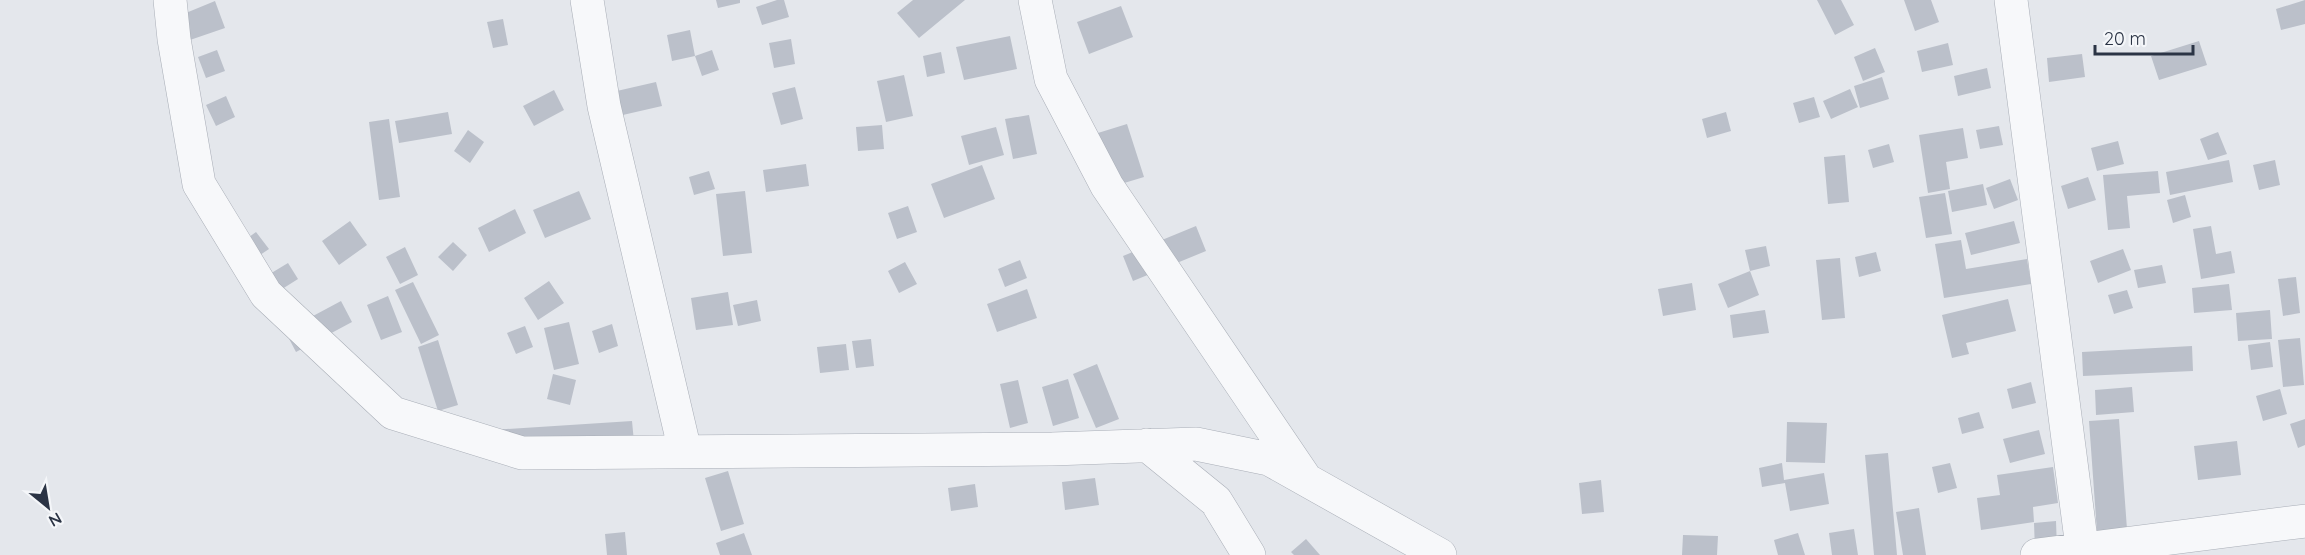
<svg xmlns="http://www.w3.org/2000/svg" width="2305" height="555" font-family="Quicksand,sans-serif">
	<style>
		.building { fill: #bbc0ca }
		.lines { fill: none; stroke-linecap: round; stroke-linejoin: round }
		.minor-casing { stroke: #a9aeb7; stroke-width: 34 }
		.minor { stroke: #f7f8fa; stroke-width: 33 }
	</style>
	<rect width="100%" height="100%" fill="#e4e7ec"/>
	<!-- building -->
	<path class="building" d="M716,0H740V3L718,8Z
		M777,0H784L789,17L762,25L756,7Z
		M913,0H965L919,38L897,13Z
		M1817,0H1841L1854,25L1835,35Z
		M1904,0H1931L1939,22L1915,31Z
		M2305,0V24L2281,30L2276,9Z
		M215,1L225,28L190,40L181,15Z
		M1121,6L1133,37L1089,54L1077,22Z
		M503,19L508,45L493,48L487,22Z
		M690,30L695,56L712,50L719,70L702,76L695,56L672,61L667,35Z
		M1010,36L1017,69L964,80L956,47Z
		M791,39L795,64L774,68L769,43Z
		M2199,41L2207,65L2159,80L2151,56Z
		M1948,43L1953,65L1922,72L1917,51Z
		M1875,48L1885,72L1863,81L1854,57Z
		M217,50L225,71L206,78L198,57Z
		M941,52L945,73L927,77L923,56Z
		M2082,54L2085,77L2049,82L2047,58Z
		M1987,68L1991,88L1958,96L1954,76Z
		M904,75L913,116L886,122L877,81Z
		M1882,77L1889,99L1860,108L1854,86Z
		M656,82L662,106L614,117L608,93Z
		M795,87L803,119L781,125L772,93Z
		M1850,89L1858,107L1831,119L1823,101Z
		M554,90L564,110L534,126L523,106Z
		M226,96L235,117L216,126L206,105Z
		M1814,97L1820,117L1799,123L1793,103Z
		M448,112L452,134L399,143L395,121Z
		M1726,112L1731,131L1707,138L1702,119Z
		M1029,115L1037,154L1013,159L1005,119Z
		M389,119L400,197L379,200L369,122Z
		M1127,124L1144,177L1101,190L1085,137Z
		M882,125L884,149L858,151L856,127Z
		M1999,126L2003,145L1980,149L1976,130Z
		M996,127L1004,155L969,165L961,136Z
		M1963,128L1968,158L1946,162L1950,189L1928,193L1919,135Z
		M468,130L484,142L470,163L454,151Z
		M2218,132L2227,154L2208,160L2200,139Z
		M2118,141L2124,164L2097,171L2091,148Z
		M1889,144L1894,162L1873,168L1868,150Z
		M1845,155L1849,202L1828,204L1824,157Z
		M2229,160L2233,182L2170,195L2166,172Z
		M2275,160L2280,185L2259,190L2253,165Z
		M806,164L809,186L766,192L763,170Z
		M982,165L995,199L944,218L931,184Z
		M709,171L715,189L694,195L689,177Z
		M2158,171L2160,193L2127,196L2130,228L2108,230L2103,175Z
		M2088,177L2096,200L2068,209L2061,186Z
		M2010,179L2018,200L1994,209L1986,188Z
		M1983,184L1987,205L1952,212L1948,191Z
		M579,191L591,219L545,238L533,210Z
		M745,191L752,253L723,256L716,194Z
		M1945,193L1952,234L1926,238L1919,197Z
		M2185,195L2191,217L2173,223L2167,200Z
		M908,206L917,232L897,239L888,213Z
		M515,209L526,233L489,252L478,228Z
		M350,221L367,245L339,265L322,241Z
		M2014,221L2020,243L1971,255L1965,233Z
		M1196,226L1206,251L1133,281L1123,256Z
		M2211,226L2216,254L2231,251L2235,273L2201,279L2193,229Z
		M256,232L269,249L251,261L238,245Z
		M1961,240L1966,269L2027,259L2031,284L1944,298L1935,244Z
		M453,242L467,255L453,271L438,257Z
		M1766,246L1770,266L1750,271L1745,250Z
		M405,247L418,275L400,284L386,257Z
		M2123,249L2131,270L2098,283L2090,261Z
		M1876,252L1881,271L1859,277L1855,257Z
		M1840,258L1845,318L1822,320L1816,260Z
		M1020,260L1027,278L1005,287L998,269Z
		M905,262L917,284L899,293L888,271Z
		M288,263L298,279L260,303L250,286Z
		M2162,265L2166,283L2138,288L2134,270Z
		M1750,271L1759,295L1728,308L1718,284Z
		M2296,277L2300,313L2283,316L2278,279Z
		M549,281L564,303L538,320L524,298Z
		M413,282L439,335L421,344L395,290Z
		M1692,283L1696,310L1663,316L1658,289Z
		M2229,284L2232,310L2194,313L2192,288Z
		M1027,289L1037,318L997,332L987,304Z
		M2127,290L2133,308L2114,314L2108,295Z
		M728,292L733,325L696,330L691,298Z
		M388,296L402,332L381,340L367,305Z
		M2008,299L2016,331L1966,343L1969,354L1952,358L1942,315Z
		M757,300L761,321L738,326L733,305Z
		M341,301L352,322L296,352L285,331Z
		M1765,310L1769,333L1733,338L1730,315Z
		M2270,310L2272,339L2238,341L2236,313Z
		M569,322L579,364L554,370L544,328Z
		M612,324L618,346L599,353L592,331Z
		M525,326L533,347L516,354L507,333Z
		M2300,338L2304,385L2283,387L2278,340Z
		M871,339L874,366L856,368L852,341Z
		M438,340L458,405L438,411L418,347Z
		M2270,342L2273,367L2251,370L2248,345Z
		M846,344L849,370L820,373L817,347Z
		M2192,346L2193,371L2083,376L2082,352Z
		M1097,364L1119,419L1096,428L1073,374Z
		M553,374L576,380L570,405L547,399Z
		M1068,379L1079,418L1053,426L1042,387Z
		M1018,380L1028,423L1010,428L1000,384Z
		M2031,382L2036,403L2012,409L2007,389Z
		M2132,387L2134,412L2096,415L2095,390Z
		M2280,389L2287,414L2263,421L2256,396Z
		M1979,412L1984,428L1962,434L1958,418Z
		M2119,419L2128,543L2098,546L2089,421Z
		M2305,419V445L2298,448L2290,424Z
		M632,421L634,442L492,451L491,430Z
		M1787,422L1827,423L1825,463L1786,462Z
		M2039,430L2045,454L2010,463L2003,439Z
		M2237,441L2241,475L2198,480L2194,446Z
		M1888,453L1897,555H1874L1865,455Z
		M1782,463L1784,480L1824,473L1829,504L1790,511L1785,483L1762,487L1759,468Z
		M1950,463L1957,488L1938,493L1932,467Z
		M2053,467L2058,503L2033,507L2034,522L1981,530L1977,498L2000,495L1997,475Z
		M728,471L744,524L721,531L705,478Z
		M1095,478L1099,505L1065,510L1062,482Z
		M1601,480L1604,512L1582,514L1579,483Z
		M975,484L978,507L951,511L948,488Z
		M1919,508L1926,555H1903L1896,512Z
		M2056,521L2057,549L2035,551L2034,523Z
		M1854,529L1858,555H1832L1829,533Z
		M625,532L627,555H607L605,534Z
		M744,533L752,555H720L716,543Z
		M1798,533L1805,555H1778L1774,540Z
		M1683,535L1718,536L1717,555H1682Z
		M1306,539L1320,555H1294L1291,552Z"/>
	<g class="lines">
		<defs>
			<path id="minor" d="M170,0L174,39L199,184L266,294L393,413L522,453L1052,449L1196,444L1269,459L1440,555
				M587,0L604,106L685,451
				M1035,0L1051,79L1107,186L1303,475
				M2011,0L2083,555
				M1147,445L1216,501L1249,555
				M2037,555L2305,521"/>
		</defs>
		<!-- minor casing -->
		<use href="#minor" class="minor-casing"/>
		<!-- minor -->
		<use href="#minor" class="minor"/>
	</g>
	<!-- north arrow -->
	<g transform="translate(48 507) rotate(150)" stroke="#f4f6f9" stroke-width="4.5" paint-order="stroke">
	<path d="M0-4.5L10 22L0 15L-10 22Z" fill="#2b3445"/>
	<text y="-9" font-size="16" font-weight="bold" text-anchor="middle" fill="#2b3445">N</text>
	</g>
	<!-- scale -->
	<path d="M2095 45v9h98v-9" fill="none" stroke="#2b3445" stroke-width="3"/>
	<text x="2104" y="45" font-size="18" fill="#2b3445" stroke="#f4f6f9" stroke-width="4.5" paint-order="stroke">20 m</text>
</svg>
